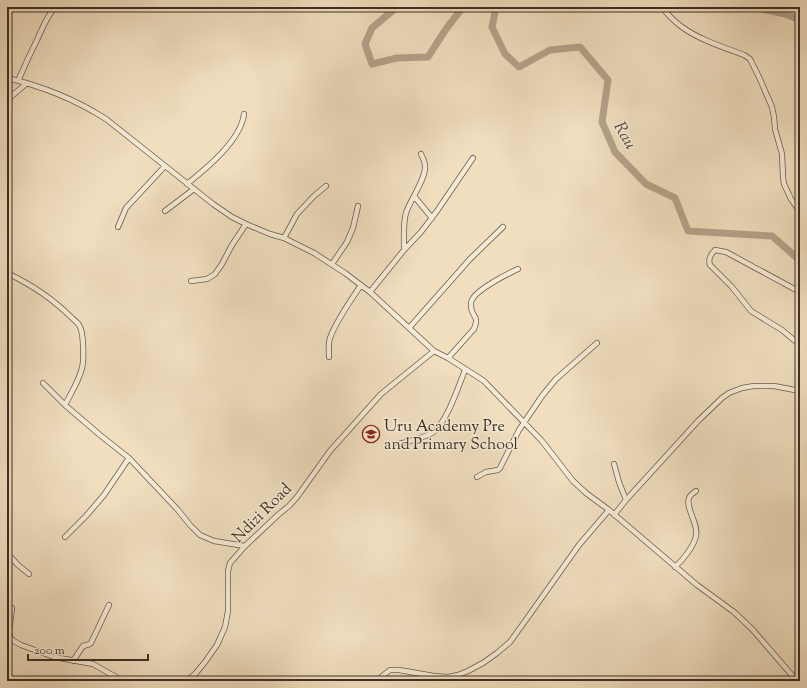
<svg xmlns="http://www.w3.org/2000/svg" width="807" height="688" font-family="'Sorts Mill Goudy',serif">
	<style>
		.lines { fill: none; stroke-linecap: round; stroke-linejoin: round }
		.river { stroke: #b3a28a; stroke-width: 7 }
		.minor-casing { stroke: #6a5b4b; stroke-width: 6 }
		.minor { stroke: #f5ead5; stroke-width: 4.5 }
		.labels { text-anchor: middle; stroke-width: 3; stroke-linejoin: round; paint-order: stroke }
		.poi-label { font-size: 16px; fill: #3d2f24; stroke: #f5ead5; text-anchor: start }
		.street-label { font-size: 16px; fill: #3d2f24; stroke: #f5ead5 }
		.water-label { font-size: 17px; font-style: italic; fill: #5a4c3e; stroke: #f5ead5 }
	</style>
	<rect width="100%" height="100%" fill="#f0debf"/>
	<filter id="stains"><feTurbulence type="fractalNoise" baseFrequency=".005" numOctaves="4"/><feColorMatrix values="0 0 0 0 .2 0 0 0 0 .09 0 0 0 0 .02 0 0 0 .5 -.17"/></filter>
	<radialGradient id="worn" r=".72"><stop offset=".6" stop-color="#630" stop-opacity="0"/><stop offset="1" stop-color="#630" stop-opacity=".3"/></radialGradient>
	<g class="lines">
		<!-- river -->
		<path class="river" d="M397,7L372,28L365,44L372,64L397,58L428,57L446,29L463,7
			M496,7L492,27L505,54L519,67L550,50L580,47L608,80L602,122L615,152L646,184L675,198L688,231L772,236L797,258L800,263
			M752,7L785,14L800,20"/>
		<defs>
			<path id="minor" d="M662,7C667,14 674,21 682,27C700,40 723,47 744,55L750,59L759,77L772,107L774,117L775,129L782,154L783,177L784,184L791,199L800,212
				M7,78C42,86 76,100 106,119L213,204L232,217L246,224L270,234L284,238L314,253L345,273L370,292L434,351L448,358L484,381L542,441L573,481L586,493L609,510L697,585L734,612L752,629L797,681
				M18,81C24,67 30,54 37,40C42,29 47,16 55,7
				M7,100L27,83
				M187,184C207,168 241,140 244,114
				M414,196L432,218
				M165,211L194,189
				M118,227L126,208L165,166
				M284,238L297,214L314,196L326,186
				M404,250C404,240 403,222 406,213C410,200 426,179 425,166C425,162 423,158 421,154
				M332,264L347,242L353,228L358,206
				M7,273C30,284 53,299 71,317C73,319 77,322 79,325C84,332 84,360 82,368C79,381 71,393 65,405
				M191,281L207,279L215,274L222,264L232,245L246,224
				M370,292L404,250L421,232L437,211L473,158
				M800,292L726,252L715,250C710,255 708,259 710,265L732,287L751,311L782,330L800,345
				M409,328L470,259L503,227
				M329,357C329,351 328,344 330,338C336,321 351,300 361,285
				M448,358L474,329C480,315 471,317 471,306C471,304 471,301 472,300C476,290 507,274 518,269
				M43,383L65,405L100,435L129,458L178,510L190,525L200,535L214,541L245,546
				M399,444C410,441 423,438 432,433C446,425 459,385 465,370
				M614,464L619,482L626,500
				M477,477L486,472L498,470L500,468L519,430L542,396L556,379L597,343
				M614,515L626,500L698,421L722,398L729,393L742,388L754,386H774L800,391
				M65,537L86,516L104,495L129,458
				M7,553L18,565L29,574
				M675,567C683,560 694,546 696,536C699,524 685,508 689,498C690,495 693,493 696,491
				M12,608L9,632L10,636L12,640L21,645L54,657L93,664L123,681
				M73,661L83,646L90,644L91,643L109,605
				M187,681L196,673L205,662L217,645L225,627L228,611V571L230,563L245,546L279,514L289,506L297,497L330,451L381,394L434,351
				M376,681L390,670H399L434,676L448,677L458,675L468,671L483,663L497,653L510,642L528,617L579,545L609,510"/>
		</defs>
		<!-- minor casing -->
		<use href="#minor" class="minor-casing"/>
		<!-- minor -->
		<use href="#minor" class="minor"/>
	</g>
	<!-- icons -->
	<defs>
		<symbol id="school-ring" viewBox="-11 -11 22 22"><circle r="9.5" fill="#f5ead5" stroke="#8f2418" stroke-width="1.5"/><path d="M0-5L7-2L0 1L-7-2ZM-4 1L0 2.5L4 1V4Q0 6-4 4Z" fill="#8f2418"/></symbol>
	</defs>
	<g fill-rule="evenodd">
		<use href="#school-ring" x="361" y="424" width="20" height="20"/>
	</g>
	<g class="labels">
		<!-- poi labels -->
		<g class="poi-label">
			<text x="384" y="431">Uru Academy Pre<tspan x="384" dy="18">and Primary School</tspan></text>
		</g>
		<!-- street labels -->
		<g class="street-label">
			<text transform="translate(261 512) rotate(-45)" y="6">Ndizi Road</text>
		</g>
		<!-- water labels -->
		<g class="water-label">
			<text transform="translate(626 135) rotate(61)" y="6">Rau</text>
		</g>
	</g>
	<!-- margin -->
	<rect width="807" height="688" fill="none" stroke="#f0debf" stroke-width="24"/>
	<rect x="8" y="8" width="791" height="672" fill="none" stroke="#3d2f24" stroke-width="2"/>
	<rect x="12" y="12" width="783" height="664" fill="none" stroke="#3d2f24"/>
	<!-- scale -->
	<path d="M28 654v6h120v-6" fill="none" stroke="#3d2f24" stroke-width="2"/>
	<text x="34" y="654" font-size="12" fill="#3d2f24" stroke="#f5ead5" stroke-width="3" paint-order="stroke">200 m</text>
	<rect width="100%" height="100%" filter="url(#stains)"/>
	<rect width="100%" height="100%" fill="url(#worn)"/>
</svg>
